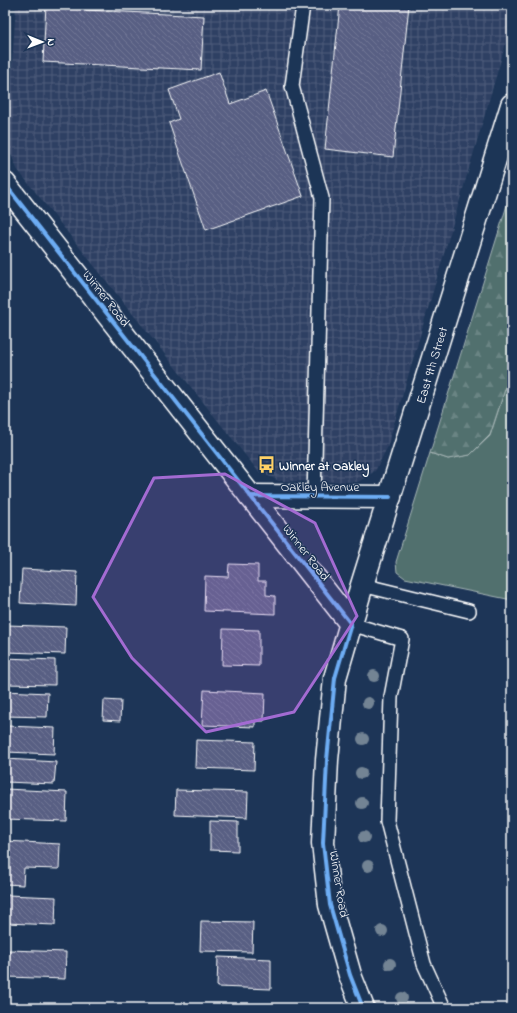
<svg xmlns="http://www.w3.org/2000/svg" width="517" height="1013" font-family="'Indie Flower',sans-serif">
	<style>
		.industrial { fill: url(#industrial-grid) }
		.green { fill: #516f6e; stroke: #a8b7b6 }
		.forest { fill: url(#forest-firs); stroke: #a8b7b6 }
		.building { fill: url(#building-back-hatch); stroke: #fff }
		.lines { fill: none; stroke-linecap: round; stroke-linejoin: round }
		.lane-casing { stroke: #fff; stroke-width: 16 }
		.street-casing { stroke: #fff; stroke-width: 25 }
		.secondary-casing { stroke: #fff; stroke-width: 25 }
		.lane { stroke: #1d3557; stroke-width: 13 }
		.street { stroke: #1d3557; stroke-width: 22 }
		.secondary { stroke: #1d3557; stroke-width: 22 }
		.cycleway-casing { stroke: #1d3557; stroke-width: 6 }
		.cycleway { stroke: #6dadf4; stroke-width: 4 }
		.tree { fill: #738494 }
		.marked { fill: #a36bd2; fill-opacity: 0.2; stroke: #a36bd2; stroke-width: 3; stroke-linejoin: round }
		.labels { text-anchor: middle; stroke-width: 3; stroke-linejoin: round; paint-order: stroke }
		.street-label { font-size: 13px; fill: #fff; stroke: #1d3557 }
		.poi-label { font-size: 13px; font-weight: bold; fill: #fff; stroke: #1d3557; text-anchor: start }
	</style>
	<defs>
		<pattern id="industrial-grid" width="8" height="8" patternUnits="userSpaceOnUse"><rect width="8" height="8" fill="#2f4164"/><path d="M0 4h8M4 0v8" fill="none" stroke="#4e5e7b"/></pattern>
		<pattern id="forest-firs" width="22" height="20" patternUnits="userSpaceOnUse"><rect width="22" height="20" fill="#516f6e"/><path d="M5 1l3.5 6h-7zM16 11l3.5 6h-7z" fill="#6b8584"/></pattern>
		<pattern id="building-back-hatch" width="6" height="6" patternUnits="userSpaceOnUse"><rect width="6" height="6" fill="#585e83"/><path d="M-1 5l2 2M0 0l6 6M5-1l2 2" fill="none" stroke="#717696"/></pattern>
	</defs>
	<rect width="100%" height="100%" fill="#1d3557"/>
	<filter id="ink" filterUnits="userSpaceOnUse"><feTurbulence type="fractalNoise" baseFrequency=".025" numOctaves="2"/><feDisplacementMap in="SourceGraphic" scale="8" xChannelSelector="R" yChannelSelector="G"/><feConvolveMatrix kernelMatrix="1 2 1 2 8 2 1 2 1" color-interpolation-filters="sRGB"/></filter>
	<g filter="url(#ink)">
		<!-- industrial -->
		<path class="industrial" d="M16,5H512V22L387,448L375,471L358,482L279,481L258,471L17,169L7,144Z"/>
		<!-- green -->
		<path class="green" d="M512,368V600L405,578L397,572L396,562L430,453L448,459L470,455L490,436Z"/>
		<!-- forest -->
		<path class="forest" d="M512,189V368L490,435L470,455L448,459L430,453Z"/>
		<!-- building -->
		<path class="building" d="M46,5H86V10L204,16L201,70L43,62Z
			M340,5H409L393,157L325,149Z
			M219,72L230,104L266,91L303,196L206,230L169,123L179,119L169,90Z
			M229,564L258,565V581H266V595L275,596V614L204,611L205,576L228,577Z
			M22,569L77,572L76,606L20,603Z
			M7,625L66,627L65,654L6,652Z
			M223,629L259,630V666L222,665Z
			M5,658L55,660V685L5,684Z
			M204,690L265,693L264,721H255V727L202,725Z
			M5,691L48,693L47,717L5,716Z
			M104,700L121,701L120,721L103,720Z
			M7,726L55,728L54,754L6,752Z
			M196,740L255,742L254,770L195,768Z
			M6,759L56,762L54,784L5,782Z
			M5,789L67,792L66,821L5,819Z
			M176,790L248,792L247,818L175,815Z
			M210,821L238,822V851L210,850Z
			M5,841L60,844L59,869L24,868L23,885L5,884Z
			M7,895L56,897L55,925L6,923Z
			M201,921L253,922L252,952L200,951Z
			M9,950L66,952L65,979L8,977Z
			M218,957L271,959V989L217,987Z"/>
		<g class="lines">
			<defs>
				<path id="lane" d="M303,5L292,86L322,198L314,496
					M362,585L469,611
					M351,624L402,639L391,697L387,821L424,964L444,1008"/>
				<path id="street" d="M250,496L390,497"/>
				<path id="secondary" d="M5,184L351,624
					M363,1008L350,975L330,905L323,843L327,760L335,678L362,585L512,105"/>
			</defs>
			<!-- lane casing -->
			<use href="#lane" class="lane-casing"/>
			<!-- street casing -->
			<use href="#street" class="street-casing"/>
			<!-- secondary casing -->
			<use href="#secondary" class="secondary-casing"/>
			<!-- lane -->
			<use href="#lane" class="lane"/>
			<!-- street -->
			<use href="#street" class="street"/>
			<!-- secondary -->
			<use href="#secondary" class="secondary"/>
			<defs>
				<path id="cycleway" d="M5,184L351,624L335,678L327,760L323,843L330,905L350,975L363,1008
					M250,496L390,497"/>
			</defs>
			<!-- cycleway casing -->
			<use href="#cycleway" class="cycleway-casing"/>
			<!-- cycleway -->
			<use href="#cycleway" class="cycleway"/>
		</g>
		<!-- trees -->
		<g class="tree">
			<circle cx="374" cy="676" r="6"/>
			<circle cx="368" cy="703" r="6"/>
			<circle cx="363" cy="739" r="6"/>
			<circle cx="361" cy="773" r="6"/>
			<circle cx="362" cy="803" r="6"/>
			<circle cx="364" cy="837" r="6"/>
			<circle cx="368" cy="866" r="6"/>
			<circle cx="382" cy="931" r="6"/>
			<circle cx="390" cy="964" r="6"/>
			<circle cx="402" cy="998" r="6"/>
		</g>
	</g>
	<!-- marked area -->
	<path class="marked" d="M225,474L315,523L357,616L294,712L206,732L132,658L93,597L154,478Z"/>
	<!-- icons -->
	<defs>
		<symbol id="bus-bare" viewBox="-9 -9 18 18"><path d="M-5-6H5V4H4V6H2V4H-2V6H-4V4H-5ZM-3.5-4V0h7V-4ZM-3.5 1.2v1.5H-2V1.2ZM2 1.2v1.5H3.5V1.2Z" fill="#ffd166" stroke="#1d3557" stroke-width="2.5" paint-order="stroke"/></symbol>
	</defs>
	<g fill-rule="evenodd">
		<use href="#bus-bare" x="254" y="452" width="25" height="25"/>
	</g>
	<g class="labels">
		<!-- street labels -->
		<g class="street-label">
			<text transform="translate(107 298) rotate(52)" y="5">Winner Road</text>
			<text transform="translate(431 365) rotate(-73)" y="5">East 9th Street</text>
			<text x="320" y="491">Oakley Avenue</text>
			<text transform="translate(307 552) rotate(52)" y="5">Winner Road</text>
			<text transform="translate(340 884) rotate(81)" y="5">Winner Road</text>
		</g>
		<!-- poi labels -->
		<g class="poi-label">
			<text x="279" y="470">Winner at Oakley</text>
		</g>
	</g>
	<!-- margin -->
	<rect width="517" height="1013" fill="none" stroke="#1d3557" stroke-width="20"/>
	<rect x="10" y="10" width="497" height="993" fill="none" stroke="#fff" stroke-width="1.5" filter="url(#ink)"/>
	<!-- north arrow -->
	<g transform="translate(42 42) rotate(91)" stroke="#1d3557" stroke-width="3" paint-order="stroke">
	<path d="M0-3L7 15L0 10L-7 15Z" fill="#ffffff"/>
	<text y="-6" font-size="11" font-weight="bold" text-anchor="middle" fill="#ffffff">N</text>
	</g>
</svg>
